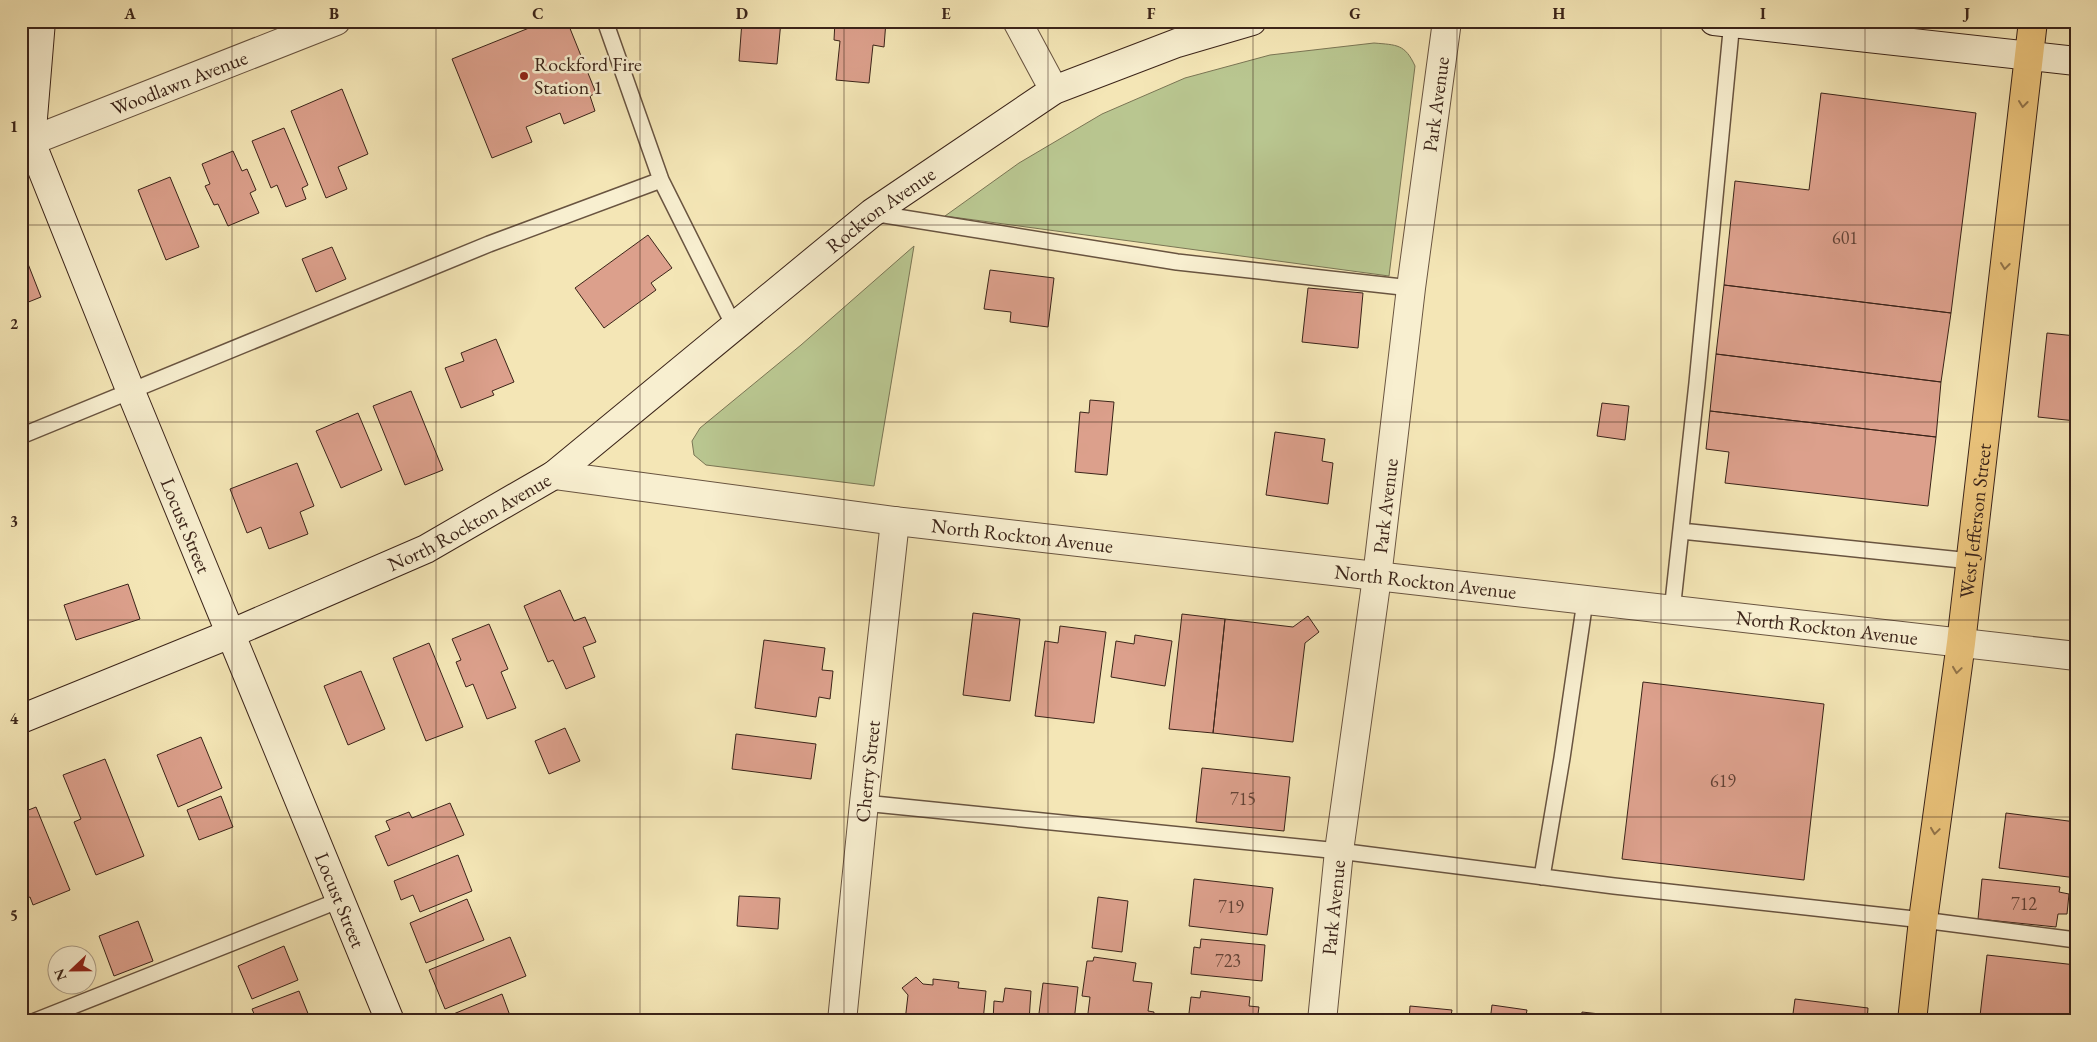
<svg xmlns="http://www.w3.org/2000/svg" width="2097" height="1042" font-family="'EB Garamond',serif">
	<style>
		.green { fill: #b9c690; stroke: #7a7554 }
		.building { fill: #dca08c; stroke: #3b2419 }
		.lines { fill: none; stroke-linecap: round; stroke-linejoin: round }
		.lane-casing { stroke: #695440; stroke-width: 18 }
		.street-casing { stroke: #695440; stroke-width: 30 }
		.secondary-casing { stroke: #3b2419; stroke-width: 30 }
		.primary-casing { stroke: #3b2419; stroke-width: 30 }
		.lane { stroke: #f8efd0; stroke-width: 15 }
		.street { stroke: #f8efd0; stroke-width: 28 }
		.secondary { stroke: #f8efd0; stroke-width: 28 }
		.primary { stroke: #eac37b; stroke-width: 28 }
		.oneway { stroke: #92744a }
		.grid { fill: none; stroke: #3b2419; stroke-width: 1; stroke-opacity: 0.55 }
		.poi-dot { fill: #8f2418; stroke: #f8efd0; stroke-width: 2 }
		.labels { text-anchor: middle; stroke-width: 5; stroke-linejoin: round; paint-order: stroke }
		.number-label { font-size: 18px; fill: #634336 }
		.poi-label { font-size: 20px; fill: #3b2419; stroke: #f8efd0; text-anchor: start }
		.street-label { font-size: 20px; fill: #3b2419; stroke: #f8efd0 }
		.neatline { fill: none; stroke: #3b2419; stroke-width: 2 }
		.grid-label { font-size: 16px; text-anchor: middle; font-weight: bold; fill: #3b2419 }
	</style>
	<rect width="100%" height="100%" fill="#f4e6b6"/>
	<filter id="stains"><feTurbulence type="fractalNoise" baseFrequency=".004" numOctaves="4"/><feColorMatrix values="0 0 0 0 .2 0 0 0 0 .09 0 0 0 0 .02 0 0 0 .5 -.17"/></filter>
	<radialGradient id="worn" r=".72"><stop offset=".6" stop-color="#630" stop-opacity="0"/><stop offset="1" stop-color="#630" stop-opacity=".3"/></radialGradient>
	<!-- green -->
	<path class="green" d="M1374,43C1397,45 1405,44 1415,66L1389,276L945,216L1019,163L1102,114L1185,78L1270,55Z
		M914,246L874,486L706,465L694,455L692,441L700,428L801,345Z"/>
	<!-- building -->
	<path class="building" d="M526,21H567L596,93L590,96L595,111L564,124L560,113L526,127L532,142L492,158L452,59L529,28Z
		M742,21H781L777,64L739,61Z
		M835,21H886L884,47L873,45L869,83L836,80L840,41L834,40Z
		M342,89L368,154L338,167L347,189L326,198L291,111Z
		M1821,93L1976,113L1951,313L1724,285L1735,181L1809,190Z
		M284,128L308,185L302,188L306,199L286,207L277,185L271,188L252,141Z
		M233,151L242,171L247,169L256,190L250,193L259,213L228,226L218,204L214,205L205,186L210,184L202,164Z
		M170,177L199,247L166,260L138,190Z
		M648,235L672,268L651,283L656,290L604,328L575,288Z
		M21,246L41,297L21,305Z
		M332,247L346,279L316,292L302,259Z
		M990,270L1054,278L1048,327L1010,322L1011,312L984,309Z
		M1724,285L1951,313L1941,382L1716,354Z
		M1308,288L1363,293L1358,348L1302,342Z
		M2076,297V324L2073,323Z
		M2047,333L2076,336V421L2038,417Z
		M496,339L514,382L492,391L494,395L461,408L445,368L464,361L461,353Z
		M1716,354L1941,382L1936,437L1710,411Z
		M411,391L443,470L405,485L373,406Z
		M1090,400L1114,402L1107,475L1075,472L1080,412L1089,413Z
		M1602,403L1629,406L1625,440L1597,436Z
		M1710,411L1936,437L1928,506L1725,483L1729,452L1706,449Z
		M358,413L382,470L341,488L316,431Z
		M1275,432L1325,439L1322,461L1333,463L1328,504L1266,495Z
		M297,463L314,506L300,512L308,534L269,549L261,527L247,533L230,489Z
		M128,584L140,619L76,640L64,605Z
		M560,590L574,621L585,617L596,642L583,647L595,677L566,689L553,660L548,662L524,606Z
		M973,613L1020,619L1010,701L963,695Z
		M1182,614L1225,619L1213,733L1169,729Z
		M1308,616L1319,632L1305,643L1293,742L1213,733L1225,619L1293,627Z
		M489,624L508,669L501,672L516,708L487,719L473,684L466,687L456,662L461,660L452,639Z
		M1060,626L1106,632L1094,723L1035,716L1045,641L1058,643Z
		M21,627L28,643L21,646Z
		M1135,635L1172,641L1165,686L1111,677L1116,641L1134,644Z
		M764,640L825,648L822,670L833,671L830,699L819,697L816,717L755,708Z
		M429,643L463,727L426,741L393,658Z
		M361,671L385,729L348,745L324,686Z
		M1643,682L1824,704L1804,880L1622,859Z
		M565,728L580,761L549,774L535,741Z
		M736,734L816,744L811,779L732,769Z
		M201,737L222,788L178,807L157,755Z
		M105,759L144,856L96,875L74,822L81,819L63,775Z
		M1202,768L1290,777L1284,831L1196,822Z
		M221,796L233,827L199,840L187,810Z
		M450,803L464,835L388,866L375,836L390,830L386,821L409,812L412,818Z
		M36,807L70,890L33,905L30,897L21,900V813Z
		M2006,813L2076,822V878L1999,868Z
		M458,855L472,891L420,912L413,895L401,900L394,881Z
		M1194,879L1273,888L1267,935L1189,926Z
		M1982,879L2060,887L2059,892L2069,894L2067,914H2058L2056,927L1978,919Z
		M739,896L780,898L778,929L737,926Z
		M1098,897L1128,901L1122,952L1092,948Z
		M467,899L484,940L426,963L410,923Z
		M138,921L153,961L114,976L99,936Z
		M510,937L526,976L445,1009L429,970Z
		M1201,939L1265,945L1262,981L1191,974L1194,947L1200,948Z
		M284,946L298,980L252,999L238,966Z
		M1987,955L2076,965V1021H2011L1980,1016Z
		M1094,957L1136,963L1133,981L1152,983L1148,1011L1154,1012L1153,1021H1087L1090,997L1082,996L1087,961H1093Z
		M916,977L923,984L933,985V979L959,982L958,988L986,991L983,1021H905L908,995L902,988Z
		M1043,983L1078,987L1074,1021H1038Z
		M1005,988L1031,991L1029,1021H993L994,1001L1003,1002Z
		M299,991L311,1021H257L252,1009Z
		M1201,991L1250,997L1249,1006L1259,1007L1257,1021H1188L1191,997L1200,998Z
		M502,994L512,1021H453L451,1015Z
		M1795,999L1868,1008L1867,1021H1792Z
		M1492,1005L1527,1010L1525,1021H1490Z
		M1410,1006L1452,1010L1450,1021H1409Z
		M1582,1012L1600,1014L1599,1021H1581Z"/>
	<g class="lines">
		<defs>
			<path id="lane" d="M605,21L661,180
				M872,213L1177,262L1411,288
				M21,436L489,244L661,180L734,326
				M1681,531L1971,561
				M1672,611L1697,383L1732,21
				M864,803L1339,851L1614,886L1923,920L2076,940
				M1542,877L1562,758L1585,601
				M35,1021L340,900"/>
			<g id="street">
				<path d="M1017,21L1054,90"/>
				<path id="s1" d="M21,145L336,21"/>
				<path id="s2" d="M554,475L895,521L2076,656"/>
				<path id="s3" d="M842,1021L864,803L895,521"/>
				<path id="s4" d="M1322,1021L1339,851L1377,577L1411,288L1447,21"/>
			</g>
			<g id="secondary">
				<path id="s5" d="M41,21L31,142L131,392L390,1021"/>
				<path d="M1714,21L2076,61"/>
				<path id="s6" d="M21,719L230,634L426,549L554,475L872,213L1054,90L1177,43L1252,21"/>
			</g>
			<g id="primary">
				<path id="s7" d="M1912,1021L1923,920L1961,643L2033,21"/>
			</g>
		</defs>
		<!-- lane casing -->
		<use href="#lane" class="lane-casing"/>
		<!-- street casing -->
		<use href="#street" class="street-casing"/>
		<!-- secondary casing -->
		<use href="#secondary" class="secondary-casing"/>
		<!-- primary casing -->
		<use href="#primary" class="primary-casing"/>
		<!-- lane -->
		<use href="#lane" class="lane"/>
		<!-- street -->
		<use href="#street" class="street"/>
		<!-- secondary -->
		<use href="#secondary" class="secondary"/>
		<!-- primary -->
		<use href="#primary" class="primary"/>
	</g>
	<!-- one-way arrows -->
	<defs><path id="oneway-chevron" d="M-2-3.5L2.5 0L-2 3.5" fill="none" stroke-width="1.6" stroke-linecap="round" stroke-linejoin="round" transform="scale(1.25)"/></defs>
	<g class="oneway">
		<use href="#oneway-chevron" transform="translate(2023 104) rotate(97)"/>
		<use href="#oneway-chevron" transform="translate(2005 266) rotate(97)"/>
		<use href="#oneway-chevron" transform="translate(1957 670) rotate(98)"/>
		<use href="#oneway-chevron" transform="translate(1935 831) rotate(98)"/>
	</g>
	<!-- grid -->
	<path class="grid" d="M232,21V1021M436,21V1021M640,21V1021M844,21V1021M1048,21V1021M1253,21V1021M1457,21V1021M1661,21V1021M1865,21V1021M21,225H2076M21,422H2076M21,620H2076M21,817H2076"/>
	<!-- markers -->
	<circle class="poi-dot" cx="524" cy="76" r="5"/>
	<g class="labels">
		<!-- number labels -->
		<g class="number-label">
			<text x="1845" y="244">601</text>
			<text x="1723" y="787">619</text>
			<text x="1243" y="805">715</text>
			<text x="2024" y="910">712</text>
			<text x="1231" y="913">719</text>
			<text x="1228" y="967">723</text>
		</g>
		<!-- poi labels -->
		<g class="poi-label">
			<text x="534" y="71">Rockford Fire<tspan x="534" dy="23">Station 1</tspan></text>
		</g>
		<!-- street labels -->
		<g class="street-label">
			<text dy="7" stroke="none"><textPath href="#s1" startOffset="170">Woodlawn Avenue</textPath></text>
			<text dy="7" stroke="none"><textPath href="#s4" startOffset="924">Park Avenue</textPath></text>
			<text dy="7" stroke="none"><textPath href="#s6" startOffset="1008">Rockton Avenue</textPath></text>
			<text dy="7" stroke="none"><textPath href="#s4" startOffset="519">Park Avenue</textPath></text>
			<text dy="7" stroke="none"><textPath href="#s7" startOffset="504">West Jefferson Street</textPath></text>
			<text dy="7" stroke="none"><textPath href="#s6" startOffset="490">North Rockton Avenue</textPath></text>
			<text dy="7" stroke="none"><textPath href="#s5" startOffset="535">Locust Street</textPath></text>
			<text dy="7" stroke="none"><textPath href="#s2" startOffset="472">North Rockton Avenue</textPath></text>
			<text dy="7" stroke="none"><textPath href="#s2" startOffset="878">North Rockton Avenue</textPath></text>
			<text dy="7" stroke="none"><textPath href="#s2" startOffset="1282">North Rockton Avenue</textPath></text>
			<text dy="7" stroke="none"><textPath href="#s3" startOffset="251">Cherry Street</textPath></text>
			<text dy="7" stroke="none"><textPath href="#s5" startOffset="940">Locust Street</textPath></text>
			<text dy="7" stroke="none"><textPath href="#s4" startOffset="114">Park Avenue</textPath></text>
		</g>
	</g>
	<!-- margin -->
	<rect width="2097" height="1042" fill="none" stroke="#f4e6b6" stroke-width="55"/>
	<!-- north arrow -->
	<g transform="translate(72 970) rotate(248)"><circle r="24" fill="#f8efd0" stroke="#ac9e87"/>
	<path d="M0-4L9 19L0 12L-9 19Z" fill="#8f2418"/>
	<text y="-8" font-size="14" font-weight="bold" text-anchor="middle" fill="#3b2419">N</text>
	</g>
	<rect x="28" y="28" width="2042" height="986" class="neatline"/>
	<g class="grid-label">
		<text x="130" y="19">A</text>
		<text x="334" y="19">B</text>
		<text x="538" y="19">C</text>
		<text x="742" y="19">D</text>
		<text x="946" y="19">E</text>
		<text x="1151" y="19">F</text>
		<text x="1355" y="19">G</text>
		<text x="1559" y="19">H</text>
		<text x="1763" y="19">I</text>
		<text x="1967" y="19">J</text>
		<text x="14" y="132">1</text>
		<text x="14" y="329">2</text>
		<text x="14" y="527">3</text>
		<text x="14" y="724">4</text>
		<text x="14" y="921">5</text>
	</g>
	<rect width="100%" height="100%" filter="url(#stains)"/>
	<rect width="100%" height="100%" fill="url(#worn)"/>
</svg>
